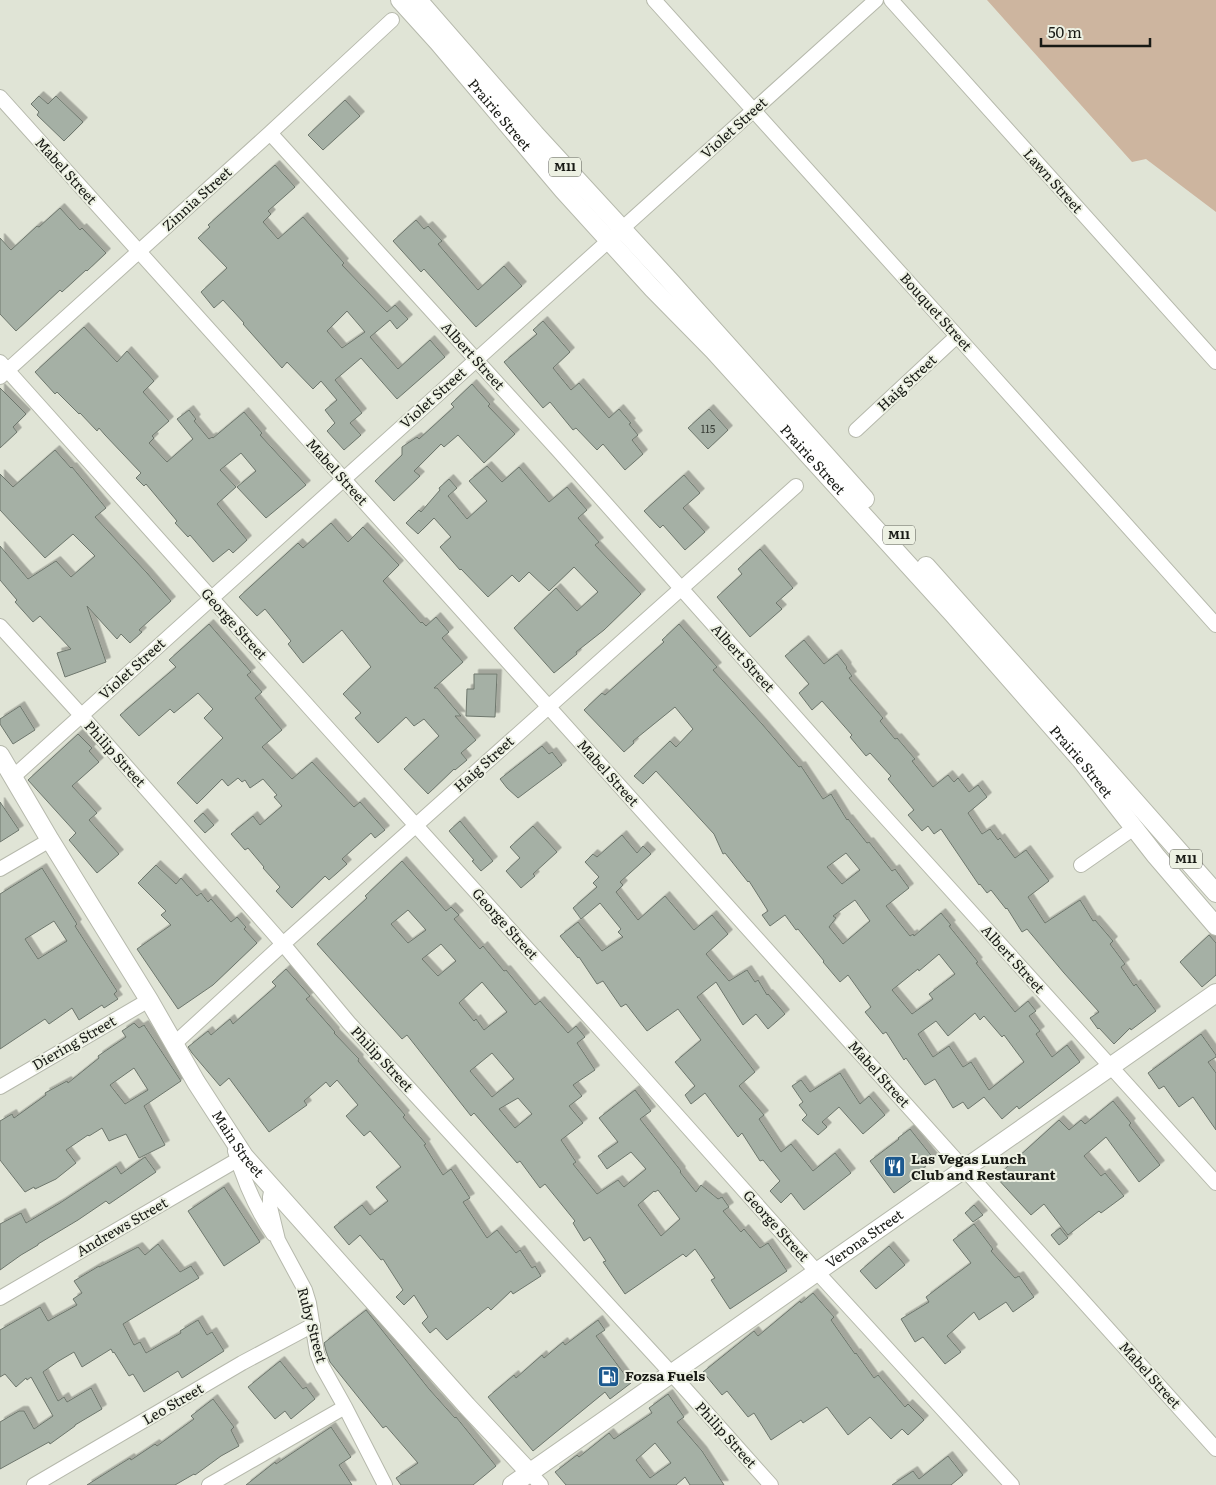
<svg xmlns="http://www.w3.org/2000/svg" width="1216" height="1485" font-family="Literata,serif">
	<style>
		.green { fill: #cdb59f }
		.building { fill: #a5b0a5; stroke: #6e776d; fill-rule: evenodd; filter: url(#shadow) }
		.lines { fill: none; stroke-linecap: round; stroke-linejoin: round }
		.minor-casing { stroke: #b6b9ac; stroke-width: 16 }
		.major-casing { stroke: #b6b9ac; stroke-width: 20 }
		.minor { stroke: #fff; stroke-width: 14 }
		.major { stroke: #fff; stroke-width: 18 }
		.labels { text-anchor: middle; stroke-width: 4; stroke-linejoin: round; paint-order: stroke }
		.number-label { font-size: 11px; fill: #3b4039 }
		.shield { fill: #edf1e3; stroke: #585a53; stroke-width: 1 }
		.shield-label { font-size: 12px; font-weight: bold; fill: #181a15 }
		.street-label { font-size: 14px; fill: #181a15; stroke: #edf1e3 }
		.poi-label { font-size: 14px; font-weight: bold; fill: #181a15; stroke: #edf1e3; text-anchor: start }
	</style>
	<defs>
		<filter id="shadow"><feDropShadow dx="4.5" dy="-4.5" stdDeviation="0" flood-color="#0004"/></filter>
	</defs>
	<rect width="100%" height="100%" fill="#e0e4d6"/>
	<!-- green -->
	<path class="green" d="M987,0H1216V212L1146,159L1132,162Z"/>
	<!-- building -->
	<path class="building" d="M39,96L48,104L56,96L83,122L64,141L37,115L39,112L31,104Z
		M345,100L360,116L323,150L308,135Z
		M275,165L295,187L268,211L271,214L263,222L278,239L303,217L344,263L342,265L387,312L395,305L408,319L397,329L390,320L370,337L398,369L430,340L445,357L397,399L361,358L335,380L362,413L350,423L361,435L344,450L327,431L335,423L325,410L337,400L321,381L313,389L287,362L282,368L243,324L244,323L223,300L214,308L201,292L227,268L198,238L210,227L208,225ZM347,311L365,332L342,348L327,331Z
		M60,208L80,230L82,228L106,253L87,271L86,270L62,292L60,290L16,331L0,314V238L11,250L37,226L39,227Z
		M416,220L424,229L428,226L442,241L438,244L478,290L504,266L522,286L476,327L424,269L421,272L393,241Z
		M543,321L570,352L553,368L571,390L579,383L609,418L619,409L631,423L629,424L638,435L632,440L643,454L625,470L603,444L597,450L576,428L573,430L550,402L543,408L504,362L537,334L533,330Z
		M84,327L117,362L127,351L154,381L143,392L169,421L152,436L154,438L149,443L167,462L193,439L177,419L189,410L196,419L194,421L209,439L212,437L213,438L244,412L262,433L260,435L306,485L266,518L237,487L256,471L241,453L220,470L236,487L217,504L247,540L233,553L229,549L213,562L190,535L188,537L175,523L177,521L146,484L144,486L136,478L141,473L105,435L99,428L97,431L80,413L79,414L57,392L55,394L35,372Z
		M472,384L490,404L488,406L515,434L484,463L458,435L444,447L441,444L414,471L420,476L394,501L375,481L402,455V447L417,437L419,439L454,407L451,404Z
		M0,388L26,414L13,427L17,432L0,448Z
		M709,409L728,430L708,449L688,428Z
		M55,450L71,468L72,467L106,508L95,517L147,573L171,601L139,630L142,632L130,643L121,634L117,639L87,606L106,662L65,677L57,653L71,649L40,616L33,622L15,602L17,600L0,580V546L28,579L56,561L71,577L95,556L73,534L45,558L0,510V474L13,487Z
		M487,466L502,482L519,467L549,502L567,487L587,510L578,518L599,542L595,545L641,594L604,630L576,652L577,654L554,673L514,628L556,588L577,611L598,592L574,567L549,591L529,572L519,582L512,575L488,597L461,569L460,570L440,547L451,537L434,518L418,534L406,523L419,510L421,512L440,490L439,488L449,479L457,488L448,496L467,519L487,501L469,481Z
		M684,475L700,493L683,508L705,532L685,550L663,525L660,528L644,511Z
		M331,523L348,542L363,527L399,565L383,581L421,623L422,622L426,626L436,617L449,632L442,638L463,662L434,688H437L461,716H455L476,740L461,753L467,760L455,770L454,769L428,794L404,769L439,736L424,719L414,726L406,717L378,743L355,718L361,713L343,694L371,667L342,630L303,663L288,644L291,641L265,609L257,616L239,597L298,543L303,548Z
		M760,549L793,588L776,603L782,609L750,637L717,597L742,574L738,569Z
		M209,624L251,672L247,675L262,692L255,698L282,730L262,747L292,779L312,762L354,807L360,802L385,830L375,838L371,833L342,859L347,864L337,873L329,880L325,876L292,908L276,891L280,887L263,868L264,867L248,848L245,850L231,834L253,816L260,825L282,806L274,797L277,795L263,779L250,788L245,780L242,782L238,778L228,786L222,779L197,804L177,783L223,738L204,718L213,709L198,693L174,713L170,709L139,736L120,715L176,667L169,660Z
		M679,624L717,667L713,670L762,724L799,767L801,766L823,799L831,794L847,820L848,819L867,843L869,842L892,871L895,869L909,888L886,906L910,936L913,934L914,936L941,913L951,925L949,926L978,962L976,963L1015,1012L1028,1001L1036,1011L1029,1016L1040,1031L1036,1034L1052,1057L1067,1045L1080,1062L1019,1109L1017,1106L1002,1119L984,1097L968,1109L963,1102L953,1108L935,1079L925,1085L906,1058L904,1060L886,1032L883,1034L865,1012L871,1007L848,975L840,982L823,962L824,961L798,929L796,930L785,915L770,926L762,915L768,911L749,881L748,882L725,853L723,854L714,834L656,771L643,784L634,776L670,741L676,747L693,729L675,707L633,741L634,743L624,752L584,710L602,693L605,695L664,642L662,640ZM846,853L860,870L842,884L827,867ZM855,900L870,921L843,944L829,927L836,918L833,916ZM939,954L955,974L929,994L933,999L912,1014L892,990L918,969L919,971ZM975,1013L980,1020L984,1016L1002,1037L1004,1035L1024,1062L989,1090L971,1062L963,1067L949,1046L933,1057L918,1034L936,1021L948,1036Z
		M804,640L824,664L837,654L847,667L846,668L852,676L849,678L883,718L880,721L895,739L897,738L915,759L912,761L933,787L948,775L954,782L958,778L969,792L978,785L987,797L968,813L982,834L990,829L998,840L1000,838L1015,858L1026,850L1049,881L1028,897L1045,923L1080,900L1093,921L1095,920L1113,941L1110,944L1125,964L1121,967L1134,986L1136,984L1156,1011L1131,1030L1130,1028L1114,1044L1099,1028L1098,1029L1090,1018L1099,1012L1064,973L1027,929L1022,932L1007,908L1006,909L991,890L987,893L980,884L979,885L941,829L934,834L928,826L922,831L908,815L914,810L888,779L891,776L870,753L866,756L850,737L852,735L822,701L812,710L799,693L809,684L785,656Z
		M474,674H497L495,717L466,716L467,689H474Z
		M20,706L35,730L13,744L0,724V719Z
		M78,734L92,748L89,751L99,762L72,786L97,813L89,820L119,854L97,873L69,840L76,833L28,780Z
		M542,746L549,754L552,752L562,765L518,798L507,788L500,779Z
		M0,802L19,830L0,842Z
		M203,813L214,825L205,833L194,821Z
		M460,821L493,861L481,871L472,861L474,860L449,831Z
		M533,826L557,852L533,874L535,876L521,888L506,871L520,858L510,847Z
		M622,835L637,853L643,846L651,854L620,882L623,885L616,892L638,920L665,896L694,930L712,915L728,934L706,954L729,981L747,970L755,982L758,980L767,995L768,994L785,1014L768,1029L756,1014L743,1025L716,982L697,997L755,1072L739,1086L764,1115L759,1119L781,1152L791,1144L813,1171L835,1153L851,1173L804,1210L791,1193L781,1203L770,1191L780,1181L763,1160L760,1161L742,1133L738,1137L705,1093L691,1104L685,1095L695,1086L675,1062L701,1040L678,1009L647,1031L626,1004L621,1007L603,981L597,984L579,957L578,958L560,936L578,922L602,951L623,937L618,932L621,929L600,903L581,919L573,908L597,887L593,883L599,877L585,862L593,854L597,857Z
		M402,861L446,911L451,907L459,915L454,919L480,949L483,946L504,971L506,970L535,1005L540,1001L568,1033L576,1026L585,1037L577,1043L595,1070L573,1085L582,1096L569,1106L583,1123L561,1140L576,1162L573,1164L597,1194L618,1180L624,1187L646,1169L631,1152L607,1169L598,1156L618,1142L599,1118L635,1090L651,1111L640,1119L681,1171L680,1172L696,1192L701,1185L718,1199L722,1197L729,1207L723,1211L741,1232L744,1229L760,1248L768,1243L787,1271L730,1309L711,1280L715,1278L695,1249L686,1257L683,1254L625,1294L603,1262L606,1261L590,1237L584,1241L573,1223L575,1221L545,1184L540,1188L520,1161L517,1163L474,1113L471,1116L407,1035L402,1039L317,944L367,898L365,896ZM408,910L426,930L408,943L391,924ZM441,944L456,961L438,976L422,959ZM482,982L507,1012L484,1030L476,1019L474,1021L459,1003ZM492,1053L514,1079L492,1097L470,1071ZM518,1098L532,1114L515,1128L499,1109ZM658,1190L680,1219L661,1236L638,1205L654,1191L655,1192Z
		M156,865L176,884L181,878L197,896L201,893L208,902L211,899L231,922L237,917L246,927L244,929L257,943L213,985L178,1009L137,949L171,925L161,915L166,911L138,883Z
		M42,868L77,924L75,926L117,991L114,994L118,999L104,1008L102,1005L79,1020L72,1008L49,1024L45,1019L0,1049V894ZM54,921L67,941L38,959L25,939Z
		M1209,935L1216,943V975L1202,987L1180,962Z
		M286,969L310,996L306,999L335,1032L334,1033L359,1059L358,1061L405,1115L403,1117L426,1144L424,1145L443,1175L451,1169L470,1198L463,1202L487,1238L497,1230L516,1253L520,1250L532,1268L535,1266L541,1276L513,1294L511,1291L491,1310L488,1307L447,1340L436,1328L430,1333L422,1323L428,1317L414,1295L404,1305L396,1297L403,1290L383,1259L381,1260L360,1235L349,1245L334,1227L362,1205L370,1215L388,1201L376,1187L401,1167L370,1131L364,1136L346,1116L358,1105L337,1080L330,1087L326,1082L304,1101L307,1105L269,1132L229,1078L220,1086L192,1053L188,1047L208,1031L211,1035L230,1019L233,1024L276,986L272,982Z
		M134,1023L139,1028L144,1025L181,1081L144,1106L165,1145L139,1158L126,1134L109,1141L102,1128L89,1136L88,1135L66,1150L76,1163L56,1179L35,1189L34,1187L25,1192L0,1160V1121L12,1114L14,1118L46,1095L45,1093L67,1081L68,1083L99,1058L98,1056L126,1037L122,1031ZM134,1068L148,1090L125,1104L110,1085Z
		M1201,1034L1216,1055V1057L1208,1062L1216,1073V1130L1193,1097L1179,1107L1164,1086L1159,1089L1148,1073Z
		M840,1073L860,1104L869,1096L885,1115L863,1134L839,1107L822,1122L827,1127L818,1135L802,1120L807,1115L799,1105L803,1102L792,1086L801,1080L810,1092Z
		M1113,1101L1131,1123L1129,1125L1160,1165L1139,1182L1106,1137L1084,1156L1101,1176L1105,1173L1124,1196L1101,1213L1099,1211L1068,1235L1044,1204L1031,1215L996,1177L1059,1120L1069,1130L1081,1120L1085,1124Z
		M910,1129L934,1159L920,1171L921,1173L894,1193L870,1161L899,1139L898,1138Z
		M145,1157L156,1172L109,1204L106,1201L78,1220L38,1244V1245L21,1255L0,1270V1224L21,1213L26,1223L60,1203L116,1166L121,1174Z
		M224,1187L260,1242L224,1266L188,1211Z
		M974,1205L983,1215L973,1222L965,1213Z
		M974,1224L993,1249L991,1251L1015,1278L1019,1276L1034,1297L1013,1312L1006,1302L979,1320L974,1312L947,1336L961,1352L945,1364L923,1337L915,1342L901,1319L929,1302L926,1297L971,1263L953,1240Z
		M1060,1228L1068,1238L1059,1245L1051,1235Z
		M158,1244L180,1272L191,1266L199,1278L123,1324L134,1345L140,1342L146,1353L181,1333L180,1331L198,1320L207,1335L212,1332L224,1351L182,1378L178,1371L144,1392L133,1374L129,1376L114,1352L113,1353L111,1349L82,1367L74,1352L57,1362L43,1372L58,1401L64,1397L67,1402L91,1388L102,1409L75,1425V1426L50,1444L49,1442L0,1469V1422L19,1411H24L34,1429L53,1416L31,1377L27,1380L26,1378L16,1387L5,1374L0,1377V1330L40,1307L48,1321L77,1305L73,1299L82,1293L74,1281L99,1266V1267L138,1247L145,1255Z
		M889,1246L905,1265L876,1289L860,1271Z
		M813,1293L834,1317L831,1320L855,1354L856,1353L874,1378L878,1375L905,1407L908,1404L924,1420L908,1435L902,1429L891,1439L870,1417L848,1435L827,1407L803,1423L801,1420L771,1440L754,1413L748,1417L727,1391L722,1395L703,1372L754,1331L758,1336L800,1301L801,1303Z
		M366,1310L429,1389L455,1418L456,1417L496,1466L473,1485H401L396,1478L418,1463L386,1426L383,1428L330,1362L326,1351L324,1343Z
		M598,1320L605,1330L596,1336L631,1383L610,1399L605,1392L533,1451L488,1397L514,1375L516,1378L542,1355L544,1358L563,1342L565,1345Z
		M280,1361L303,1389L306,1387L315,1399L291,1419L285,1411L275,1419L248,1387Z
		M668,1394L684,1417L677,1422L702,1451L724,1485H690L685,1477L676,1485H566L555,1472L577,1455L579,1457L609,1433L614,1439L652,1413L649,1408ZM655,1443L671,1463L650,1478L636,1460Z
		M213,1399L234,1427L231,1430L239,1446L221,1456L195,1475L194,1474L175,1485H87L130,1458L131,1460L155,1444L157,1446L194,1419L191,1416Z
		M331,1427L351,1457L339,1465L352,1485H246L275,1462L276,1464Z
		M948,1456L963,1475L951,1485H892L913,1471L919,1479Z"/>
	<g class="lines">
		<defs>
			<path id="minor" d="M654,0L957,336L1216,625
				M891,0L1216,362
				M0,97L1216,1449
				M270,133L558,450L857,786L1216,1183
				M0,362L316,715L609,1039L817,1272L1012,1485
				M0,377L270,133L392,20
				M856,430L957,336
				M0,626L81,715L283,944L349,1023L671,1373L771,1485
				M13,777L876,0
				M1081,865L1134,828
				M0,869L50,840
				M174,1044L283,944L796,486
				M0,1087L149,1000
				M235,1151C244,1181 255,1208 273,1234
				M272,1187L270,1197V1207L278,1240L305,1290L309,1303L317,1353L322,1366L345,1407L385,1485
				M0,1298L244,1156
				M530,1473L541,1485
				M34,1485L242,1363L313,1325
				M209,1485L345,1407"/>
			<g id="major">
				<path id="s1" d="M400,0L438,42L563,190L653,289L714,351L953,614L1081,760L1156,856L1216,926"/>
				<path d="M418,0L535,134L671,282L865,499"/>
				<path d="M926,566L1074,732L1216,893"/>
				<path id="s2" d="M0,755L50,840L149,1000L196,1082L244,1156L467,1406L530,1473"/>
				<path id="s3" d="M512,1485L1216,993"/>
			</g>
		</defs>
		<!-- minor casing -->
		<use href="#minor" class="minor-casing"/>
		<!-- major casing -->
		<use href="#major" class="major-casing"/>
		<!-- minor -->
		<use href="#minor" class="minor"/>
		<!-- major -->
		<use href="#major" class="major"/>
	</g>
	<!-- icons -->
	<defs>
		<symbol id="restaurant-square" viewBox="-11 -11 22 22"><rect x="-9" y="-9" width="18" height="18" rx="4" fill="#1c598f" stroke="#edf1e3"/><path d="M-5-6h1v4h1v-4h1v4h1v-4h1v5L-1.5 .5V6h-2V.5L-5-1ZM5-6V6H3V1.5H1.5Q1.5-4 5-6Z" fill="#fff"/></symbol>
		<symbol id="fuel-square" viewBox="-11 -11 22 22"><rect x="-9" y="-9" width="18" height="18" rx="4" fill="#1c598f" stroke="#edf1e3"/><path d="M-5.5-6h7V0h2V4h1.3V-2.5L3-4.5l.8-.8L6-3V5H2.5V1h-1V6h-7ZM-4.2-4.7v3.2H.2V-4.7Z" fill="#fff"/></symbol>
	</defs>
	<g fill-rule="evenodd">
		<use href="#restaurant-square" x="882" y="1154" width="25" height="25"/>
		<use href="#fuel-square" x="596" y="1364" width="25" height="25"/>
	</g>
	<g class="labels">
		<!-- number labels -->
		<g class="number-label">
			<text x="708" y="433">115</text>
		</g>
		<!-- shield labels -->
		<g class="shield">
			<rect x="549" y="157.5" width="32" height="19" rx="4"/>
			<rect x="883" y="525.5" width="32" height="19" rx="4"/>
			<rect x="1170" y="849.5" width="32" height="19" rx="4"/>
		</g>
		<g class="shield-label">
			<text x="565" y="171">M11</text>
			<text x="899" y="539">M11</text>
			<text x="1186" y="863">M11</text>
		</g>
		<!-- street labels -->
		<g class="street-label">
			<text dy="5" stroke="none"><textPath href="#s1" startOffset="152">Prairie Street</textPath></text>
			<text transform="translate(734 128) rotate(-42)" y="5">Violet Street</text>
			<text transform="translate(66 171) rotate(48)" y="5">Mabel Street</text>
			<text transform="translate(1053 181) rotate(48)" y="5">Lawn Street</text>
			<text transform="translate(197 199) rotate(-42)" y="5">Zinnia Street</text>
			<text transform="translate(936 312) rotate(48)" y="5">Bouquet Street</text>
			<text transform="translate(473 356) rotate(48)" y="5">Albert Street</text>
			<text transform="translate(907 383) rotate(-43)" y="5">Haig Street</text>
			<text transform="translate(433 398) rotate(-42)" y="5">Violet Street</text>
			<text dy="5" stroke="none"><textPath href="#s1" startOffset="618">Prairie Street</textPath></text>
			<text transform="translate(337 472) rotate(48)" y="5">Mabel Street</text>
			<text transform="translate(234 624) rotate(48)" y="5">George Street</text>
			<text transform="translate(743 658) rotate(48)" y="5">Albert Street</text>
			<text transform="translate(132 669) rotate(-42)" y="5">Violet Street</text>
			<text transform="translate(115 754) rotate(48)" y="5">Philip Street</text>
			<text dy="5" stroke="none"><textPath href="#s1" startOffset="1022">Prairie Street</textPath></text>
			<text transform="translate(484 764) rotate(-42)" y="5">Haig Street</text>
			<text transform="translate(608 773) rotate(48)" y="5">Mabel Street</text>
			<text transform="translate(505 924) rotate(48)" y="5">George Street</text>
			<text transform="translate(1013 959) rotate(48)" y="5">Albert Street</text>
			<text transform="translate(74 1043) rotate(-30)" y="5">Diering Street</text>
			<text transform="translate(382 1059) rotate(47)" y="5">Philip Street</text>
			<text transform="translate(879 1074) rotate(48)" y="5">Mabel Street</text>
			<text dy="5" stroke="none"><textPath href="#s2" startOffset="456">Main Street</textPath></text>
			<text transform="translate(776 1226) rotate(48)" y="5">George Street</text>
			<text transform="translate(122 1227) rotate(-30)" y="5">Andrews Street</text>
			<text dy="5" stroke="none"><textPath href="#s3" startOffset="430">Verona Street</textPath></text>
			<text transform="translate(312 1325) rotate(75)" y="5">Ruby Street</text>
			<text transform="translate(1150 1375) rotate(48)" y="5">Mabel Street</text>
			<text transform="translate(173 1404) rotate(-30)" y="5">Leo Street</text>
			<text transform="translate(726 1435) rotate(48)" y="5">Philip Street</text>
		</g>
		<!-- poi labels -->
		<g class="poi-label">
			<text x="911" y="1164">Las Vegas Lunch<tspan x="911" dy="16">Club and Restaurant</tspan></text>
			<text x="625" y="1381">Fozsa Fuels</text>
		</g>
	</g>
	<!-- scale -->
	<path d="M1041 38v8h109v-8" fill="none" stroke="#181a15" stroke-width="2.5"/>
	<text x="1048" y="38" font-size="15" fill="#181a15" stroke="#edf1e3" stroke-width="4" paint-order="stroke">50 m</text>
</svg>
